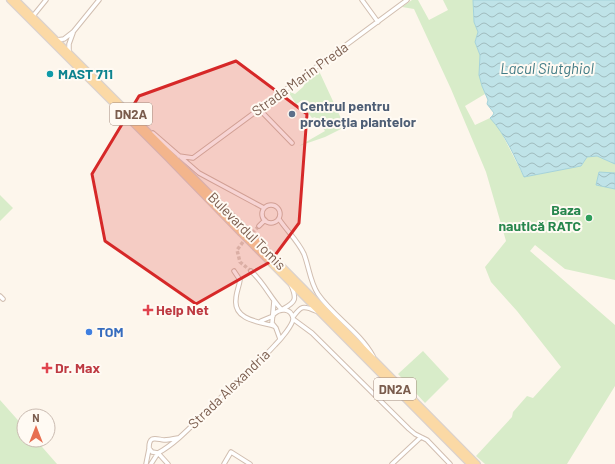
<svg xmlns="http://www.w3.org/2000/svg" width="615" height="464" font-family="Barlow,sans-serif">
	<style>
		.green { fill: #d8ecc9 }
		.water { fill: url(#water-waves); stroke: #a5d3da }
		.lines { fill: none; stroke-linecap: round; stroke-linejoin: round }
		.minor-tunnel { stroke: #dcd0c4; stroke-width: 3.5; stroke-dasharray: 3.5 2; stroke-linecap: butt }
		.minor-casing { stroke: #d1beb0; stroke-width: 5.5 }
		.primary-casing { stroke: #dad1cd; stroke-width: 8 }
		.minor { stroke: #fff; stroke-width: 3.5 }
		.primary { stroke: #fbd9a5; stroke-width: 5.5 }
		.primary-bridge-casing { stroke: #dad1cd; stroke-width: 8; stroke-linecap: butt }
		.primary-bridge { stroke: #fbd9a5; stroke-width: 5.5 }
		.marked { fill: #d62828; fill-opacity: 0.2; stroke: #d62828; stroke-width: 3; stroke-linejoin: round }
		.culture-dot { fill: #0f9aa8; stroke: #fffaf3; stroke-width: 1.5 }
		.service-dot { fill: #5c6f8a; stroke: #fffaf3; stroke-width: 1.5 }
		.leisure-dot { fill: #2e9e5b; stroke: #fffaf3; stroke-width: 1.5 }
		.health-dot { fill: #e0444e; stroke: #fffaf3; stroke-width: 1.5 }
		.shop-dot { fill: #3f7fe0; stroke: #fffaf3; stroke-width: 1.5 }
		.labels { text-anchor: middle; stroke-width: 4; stroke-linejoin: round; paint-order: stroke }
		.shield { fill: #fffaf3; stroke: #a28b7f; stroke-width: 1 }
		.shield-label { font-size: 13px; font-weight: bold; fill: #7a5c4d }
		.culture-label { font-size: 14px; font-weight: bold; fill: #0d838f; stroke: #fffaf3; text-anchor: start }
		.street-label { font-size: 14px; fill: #7a5c4d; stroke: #fffaf3 }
		.service-label { font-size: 14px; font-weight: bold; fill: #4e5e75; stroke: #fffaf3; text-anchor: start }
		.leisure-label { font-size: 14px; font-weight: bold; fill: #27864d; stroke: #fffaf3; text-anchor: end }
		.health-label { font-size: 14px; font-weight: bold; fill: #be3a42; stroke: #fffaf3; text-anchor: start }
		.shop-label { font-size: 14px; font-weight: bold; fill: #366cbe; stroke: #fffaf3; text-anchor: start }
		.water-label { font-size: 15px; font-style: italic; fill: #437c86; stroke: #fffaf3 }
	</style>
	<defs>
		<pattern id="water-waves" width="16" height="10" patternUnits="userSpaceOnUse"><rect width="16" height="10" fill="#bfe3e8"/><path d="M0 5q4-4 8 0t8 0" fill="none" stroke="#a0bbbe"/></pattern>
	</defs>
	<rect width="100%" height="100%" fill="#fdf6ec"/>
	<!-- green -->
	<path class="green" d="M412,0H418L429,20L448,10L443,0H473L474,22L478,32L475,42L480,55L479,75L485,94L465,106L475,125L490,118L498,126L524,177L581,166L587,157L597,156L615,164V173H599L596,185L615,189V280L565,269L535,245L530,251L615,325V386L567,464H485L476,456L512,417L513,412L527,396L533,398L561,367L517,311L491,282L485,267L506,241L486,172L451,89L414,9L402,7Z
		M319,71L345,127L325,137L299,146L325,131L315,117L312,118L300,102L296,104L289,93L290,92L295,94L303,87L307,79Z
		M0,195L13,208L0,221Z
		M423,351L449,379L425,403L398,374Z
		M0,400L24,427V440H36L57,464H0Z"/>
	<!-- water -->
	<path class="water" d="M473,0H615V164L597,156L587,157L581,166L524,177C515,157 505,134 490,118L493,115L494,113L487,104L488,100L482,86L479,75L480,55L475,42L478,32L474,22Z
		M599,172L615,173V189L596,185Z"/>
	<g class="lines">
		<!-- minor-tunnel -->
		<path class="minor-tunnel" d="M251,271L240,262L237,250L243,242L259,226"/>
		<defs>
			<path id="minor" d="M362,0L378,22
				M33,16L46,0
				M57,40L64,39L73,32L99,0
				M69,52V44L73,33
				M259,109L292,143
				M153,133L199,173L264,208
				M179,156L193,158L407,0
				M262 214a9 9 0 1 1 18 0a9 9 0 1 1-18 0Z
				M279,219C287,231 298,241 304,254C309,267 310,282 318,294C334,317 360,332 373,356
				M259,226L265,220
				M234,271L240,280C239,287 236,293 236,299C233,320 260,322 274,326
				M251,271C264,283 270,297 281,309
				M0,296L3,299
				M274,301L272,323L276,328L280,339
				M283,309C296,302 297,299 291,285
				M293,317C301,306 303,305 316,311
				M293,319L312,333L409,429L415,434L427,440L450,464
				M261,321L273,316
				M178,438C173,439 168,440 164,440C156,439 149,435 149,448L152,452L158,453C178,442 195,422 211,407C232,386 255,367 275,345C280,340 294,324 293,318C291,308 280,308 274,314
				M158,453L168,464
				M146,464L149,449
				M151,464L158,453
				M224,464L231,452L250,464
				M392,464L421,437"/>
			<path id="primary" d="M10,0L168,158L240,232
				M16,0L244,228
				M259,243L477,464
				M256,248L470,464"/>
		</defs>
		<!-- minor casing -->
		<use href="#minor" class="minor-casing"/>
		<!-- primary casing -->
		<use href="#primary" class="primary-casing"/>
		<!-- minor -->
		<use href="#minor" class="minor"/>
		<!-- primary -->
		<use href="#primary" class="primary"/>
		<defs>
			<path id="primary-bridge" d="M244,228L259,243
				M240,232L256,248"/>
		</defs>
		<!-- primary-bridge casing -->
		<use href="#primary-bridge" class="primary-bridge-casing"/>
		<!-- primary-bridge -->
		<use href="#primary-bridge" class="primary-bridge"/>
	</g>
	<!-- marked area -->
	<path class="marked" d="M236,61L307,114L299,223L270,262L196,304L105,241L92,174L139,96Z"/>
	<!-- markers -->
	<circle class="culture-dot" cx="50" cy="74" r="4"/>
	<circle class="service-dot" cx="292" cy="114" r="4"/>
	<circle class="leisure-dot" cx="589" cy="218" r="4"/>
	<g class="health-dot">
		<path d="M146 304h4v4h4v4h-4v4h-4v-4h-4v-4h4z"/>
		<path d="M45 362h4v4h4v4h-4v4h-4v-4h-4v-4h4z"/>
	</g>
	<circle class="shop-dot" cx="89" cy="332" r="4"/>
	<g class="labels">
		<!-- shield labels -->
		<g class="shield">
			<rect x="110" y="103" width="42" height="22" rx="3"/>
			<rect x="374" y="378" width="42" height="22" rx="3"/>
		</g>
		<g class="shield-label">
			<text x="131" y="119">DN2A</text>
			<text x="395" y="394">DN2A</text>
		</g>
		<!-- culture labels -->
		<g class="culture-label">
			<text x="58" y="79">MAST 711</text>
		</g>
		<!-- street labels -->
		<g class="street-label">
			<text transform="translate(300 79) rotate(-36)" y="5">Strada Marin Preda</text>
			<text transform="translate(247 231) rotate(45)" y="5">Bulevardul Tomis</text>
			<text transform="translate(229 389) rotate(-44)" y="5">Strada Alexandria</text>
		</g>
		<!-- service labels -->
		<g class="service-label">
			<text x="300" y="111">Centrul pentru<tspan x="300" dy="16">protecția plantelor</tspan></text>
		</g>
		<!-- leisure labels -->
		<g class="leisure-label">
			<text x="581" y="215">Baza<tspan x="581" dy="16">nautică RATC</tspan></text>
		</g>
		<!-- health labels -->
		<g class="health-label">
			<text x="156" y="315">Help Net</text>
			<text x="55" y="373">Dr. Max</text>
		</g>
		<!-- shop labels -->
		<g class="shop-label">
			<text x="97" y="337">TOM</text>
		</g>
		<!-- water labels -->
		<g class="water-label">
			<text x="547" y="74">Lacul Siutghiol</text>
		</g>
	</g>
	<!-- north arrow -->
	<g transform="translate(36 428)"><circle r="19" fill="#fffaf3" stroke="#cabbb1"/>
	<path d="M0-3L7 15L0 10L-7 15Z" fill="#e76f51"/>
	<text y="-6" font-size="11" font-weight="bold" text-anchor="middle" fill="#7a5c4d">N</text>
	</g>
</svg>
